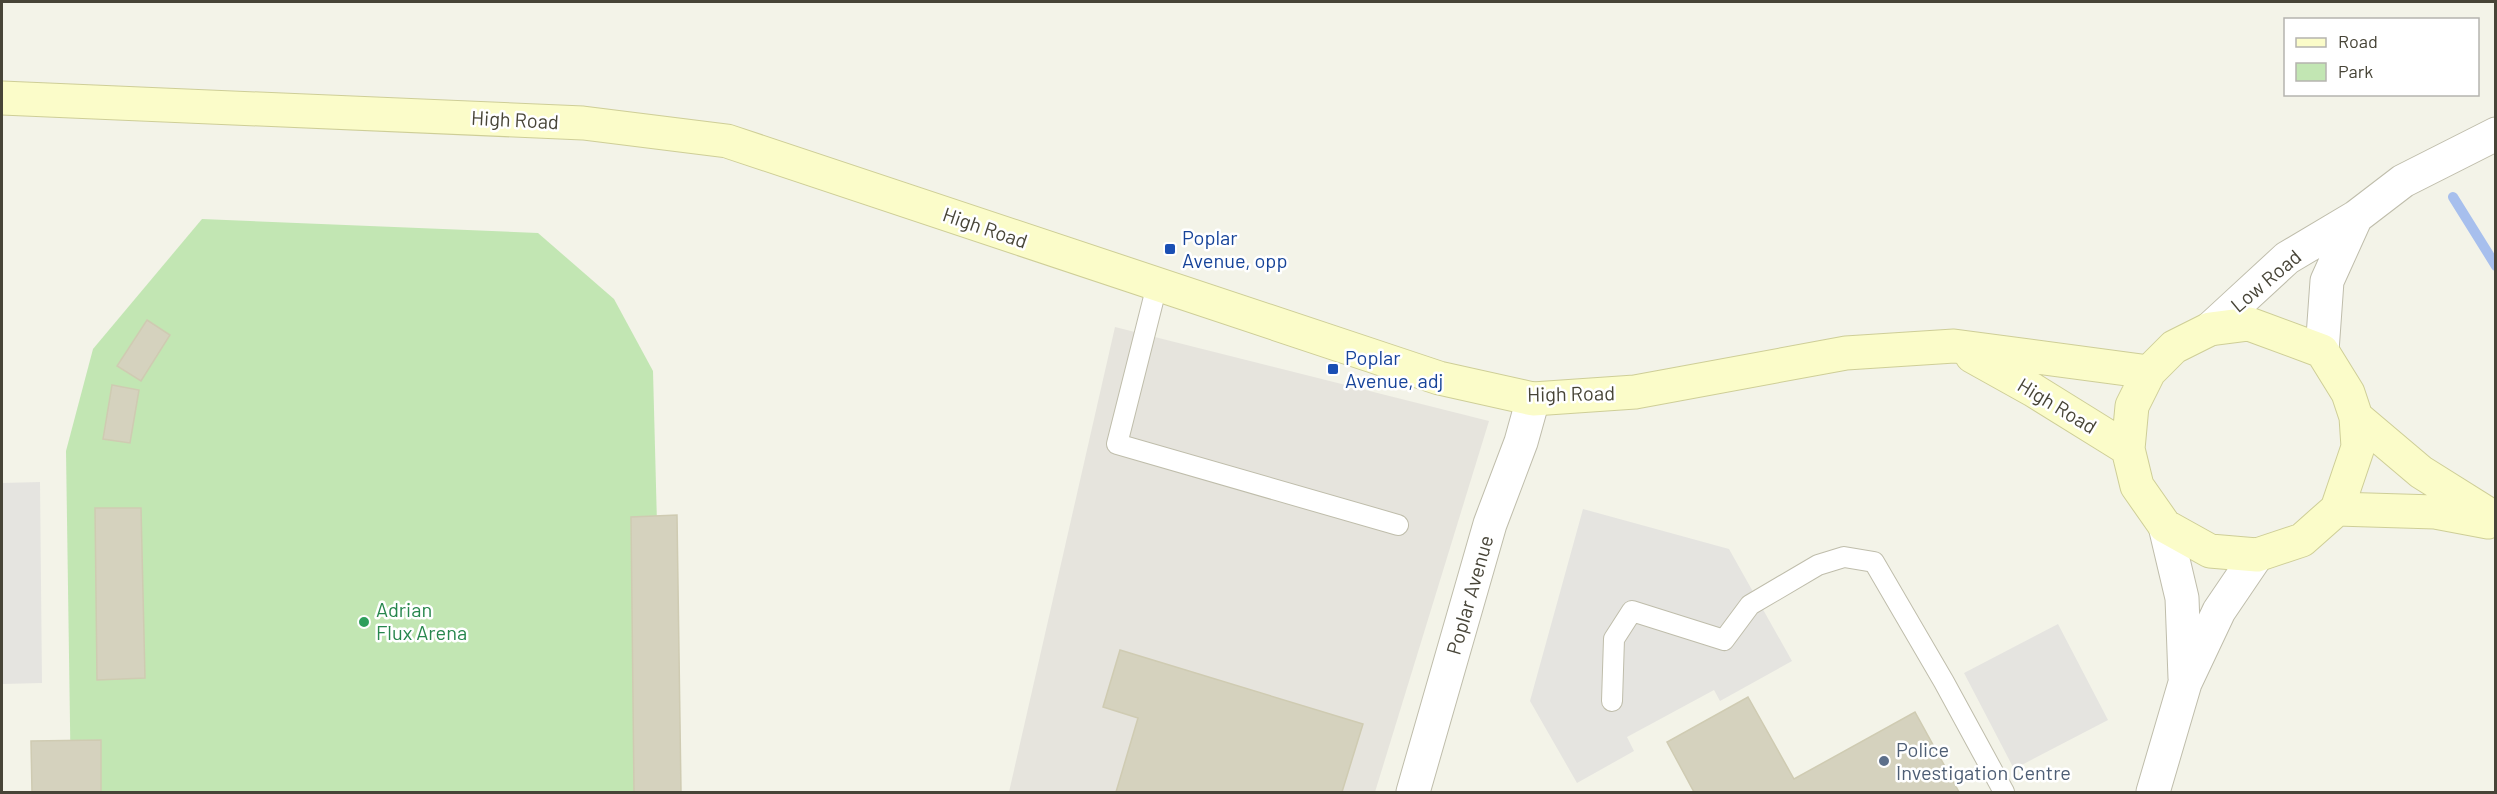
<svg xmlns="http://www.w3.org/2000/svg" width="2497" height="794" font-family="Barlow,sans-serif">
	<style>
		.industrial { fill: #e6e4dd }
		.green { fill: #c2e6b3 }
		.parking { fill: #e5e4e0 }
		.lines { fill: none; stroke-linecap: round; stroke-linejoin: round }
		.stream { stroke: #a7bfed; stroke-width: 10 }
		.building { fill: #d5d2be; stroke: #cfcbb2; stroke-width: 1.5 }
		.lane-casing { stroke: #bfbdab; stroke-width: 22 }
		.street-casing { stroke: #bfbdab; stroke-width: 35 }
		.secondary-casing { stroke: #cece97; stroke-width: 35 }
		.lane { stroke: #fff; stroke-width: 20 }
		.street { stroke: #fff; stroke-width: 33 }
		.secondary { stroke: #fbfcc9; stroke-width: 33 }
		.transit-dot { fill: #1a4fb4; stroke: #fff; stroke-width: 2 }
		.leisure-dot { fill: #2e9e5b; stroke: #fff; stroke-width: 2 }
		.service-dot { fill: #5c6f8a; stroke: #fff; stroke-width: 2 }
		.labels { text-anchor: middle; stroke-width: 5; stroke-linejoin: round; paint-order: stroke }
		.street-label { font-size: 20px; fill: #474437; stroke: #fff }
		.transit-label { font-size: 20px; fill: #164399; stroke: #fff; text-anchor: start }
		.leisure-label { font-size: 20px; fill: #27864d; stroke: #fff; text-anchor: start }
		.service-label { font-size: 20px; fill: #4e5e75; stroke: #fff; text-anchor: start }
	</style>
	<rect width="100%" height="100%" fill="#f3f3e8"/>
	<!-- industrial -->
	<path class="industrial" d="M1115,327L1489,421L1375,792H1009Z"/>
	<!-- green -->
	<path class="green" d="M202,219L538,233L614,299L653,371L664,792H71L66,451L93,349Z"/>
	<!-- parking -->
	<path class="parking" d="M40,482L42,683L2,684V483Z
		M1583,509L1729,549L1792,661L1720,701L1714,690L1627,737L1634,751L1577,783L1530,701Z
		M2058,624L2108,720L2014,769L1964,673Z"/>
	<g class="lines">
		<!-- stream -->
		<path class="stream" d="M2453,197L2496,266"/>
	</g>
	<!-- building -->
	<path class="building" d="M147,320L170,335L141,381L117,366Z
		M112,385L139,390L130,443L103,439Z
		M95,508H141L145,678L97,680Z
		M677,515L681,792H634L631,517Z
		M1120,650L1363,724L1342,792H1116L1138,718L1103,707Z
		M1748,697L1794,779L1915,712L1959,792H1694L1667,742Z
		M101,740V792H32L31,741Z"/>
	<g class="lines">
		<defs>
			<path id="lane" d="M1157,285L1117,444L1398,525
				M1612,701L1614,639L1632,611L1724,640L1750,605L1818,565L1844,557L1874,562L1944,682L2004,792"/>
			<path id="street" d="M2210,329L2287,258L2356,217L2403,181L2496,134
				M2322,351L2327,281L2356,217
				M2165,526L2182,598L2185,678
				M1413,792L1490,524L1521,442L1533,399
				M2153,792L2185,683L2219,611L2257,555"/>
			<path id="secondary" d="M2,98L583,123L727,141L1439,378L1533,399L1635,392L1846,353L1954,346L2149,372
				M2249,324L2322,351L2348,393L2356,417L2358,447L2337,509L2302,540L2257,555L2210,551L2165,526L2137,486L2128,449L2132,406L2149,372L2174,347L2210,329Z
				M1972,356L2033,390L2128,449
				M2356,417L2421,472L2496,519
				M2337,509L2435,512L2488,522"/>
		</defs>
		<!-- lane casing -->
		<use href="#lane" class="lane-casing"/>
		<!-- street casing -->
		<use href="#street" class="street-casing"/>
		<!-- secondary casing -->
		<use href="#secondary" class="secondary-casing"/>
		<!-- lane -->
		<use href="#lane" class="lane"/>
		<!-- street -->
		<use href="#street" class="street"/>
		<!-- secondary -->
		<use href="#secondary" class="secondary"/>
	</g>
	<!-- markers -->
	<g class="transit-dot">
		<rect x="1164" y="243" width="12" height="12" rx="3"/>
		<rect x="1327" y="363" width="12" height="12" rx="3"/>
	</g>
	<circle class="leisure-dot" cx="364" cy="622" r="6"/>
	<circle class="service-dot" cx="1884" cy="761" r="6"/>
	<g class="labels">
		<!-- street labels -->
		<g class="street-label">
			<text transform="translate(515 120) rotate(3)" y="7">High Road</text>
			<text transform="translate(985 228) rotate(19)" y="7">High Road</text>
			<text transform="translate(2266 281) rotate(-40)" y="7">Low Road</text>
			<text transform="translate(1571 394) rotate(-1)" y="7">High Road</text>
			<text transform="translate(2057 406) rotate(31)" y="7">High Road</text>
			<text transform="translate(1470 595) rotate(-74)" y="7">Poplar Avenue</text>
		</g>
		<!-- transit labels -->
		<g class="transit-label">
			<text x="1182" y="245">Poplar<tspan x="1182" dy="23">Avenue, opp</tspan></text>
			<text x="1345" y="365">Poplar<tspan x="1345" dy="23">Avenue, adj</tspan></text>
		</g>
		<!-- leisure labels -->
		<g class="leisure-label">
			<text x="376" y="617">Adrian<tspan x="376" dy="23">Flux Arena</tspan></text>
		</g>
		<!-- service labels -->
		<g class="service-label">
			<text x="1896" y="757">Police<tspan x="1896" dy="23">Investigation Centre</tspan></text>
		</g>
	</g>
	<!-- border -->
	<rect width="2497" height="794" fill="none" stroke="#474437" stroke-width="6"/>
	<!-- legend -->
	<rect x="2284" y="18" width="195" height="78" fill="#ffffff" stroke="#b5b4af" stroke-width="1.5"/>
	<rect x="2296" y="38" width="30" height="9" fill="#fbfcc9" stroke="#b5b4af" stroke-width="1.5"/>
	<text x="2338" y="48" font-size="18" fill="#474437">Road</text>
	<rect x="2296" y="63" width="30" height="18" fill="#c2e6b3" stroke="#b5b4af" stroke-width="1.5"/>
	<text x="2338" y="78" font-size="18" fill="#474437">Park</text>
</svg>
